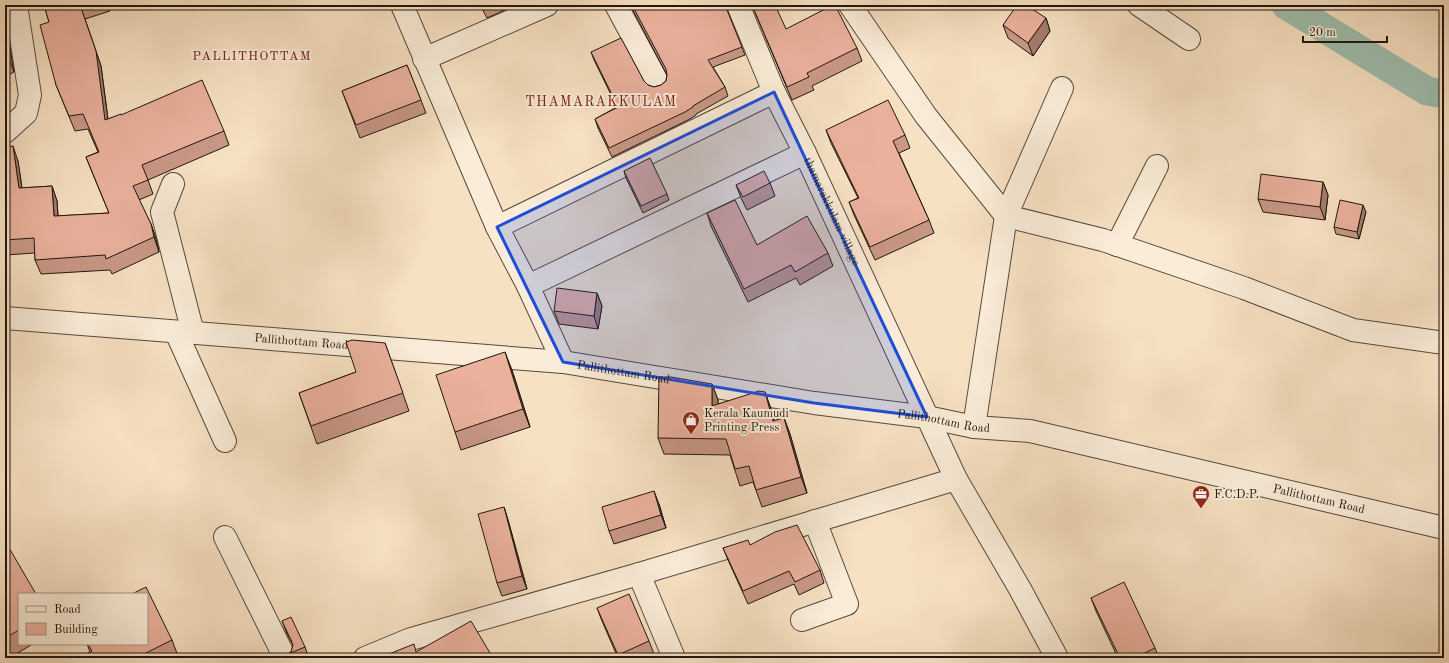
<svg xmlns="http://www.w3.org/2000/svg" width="1449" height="663" font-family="'Old Standard TT',serif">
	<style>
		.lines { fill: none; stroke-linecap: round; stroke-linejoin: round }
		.canal { stroke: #9ebeae; stroke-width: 29 }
		.minor-casing { stroke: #56493c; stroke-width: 24 }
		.minor { stroke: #faecd8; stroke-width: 22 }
		.wall { fill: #c99887; stroke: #20160f }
		.shaded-wall { fill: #a47c6e; stroke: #20160f }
		.building { fill: #eab19d; stroke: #20160f }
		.marked { fill: #1d4ed8; fill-opacity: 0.2; stroke: #1d4ed8; stroke-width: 3; stroke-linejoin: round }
		.labels { text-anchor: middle; stroke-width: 4; stroke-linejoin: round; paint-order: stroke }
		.street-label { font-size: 12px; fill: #20160f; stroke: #faecd8 }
		.poi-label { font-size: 12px; fill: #20160f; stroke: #faecd8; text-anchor: start }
		.neighbourhood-label { font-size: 13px; letter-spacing: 1px; fill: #7a1f14; stroke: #faecd8 }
		.quarter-label { font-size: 14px; letter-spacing: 1px; fill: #7a1f14; stroke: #faecd8 }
	</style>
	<rect width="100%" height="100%" fill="#f7e1c3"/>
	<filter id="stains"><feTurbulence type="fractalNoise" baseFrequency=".005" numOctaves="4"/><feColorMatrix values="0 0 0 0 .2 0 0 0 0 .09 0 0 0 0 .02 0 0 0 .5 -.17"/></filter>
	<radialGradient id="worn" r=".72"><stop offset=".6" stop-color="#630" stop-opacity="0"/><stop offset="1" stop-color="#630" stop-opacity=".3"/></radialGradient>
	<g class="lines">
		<!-- canal -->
		<path class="canal" d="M1286,5L1427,91L1444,94"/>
		<defs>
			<g id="minor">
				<path d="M402,5L497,227L528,286L563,362"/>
				<path d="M616,5L658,83"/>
				<path id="s1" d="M738,5L774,92L805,153L956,479L1020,589L1057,658"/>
				<path d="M850,5L926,116L1006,216L1103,240L1244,288L1353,330L1444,343"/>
				<path d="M1139,5L1189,39"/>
				<path d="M424,59L547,5"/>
				<path d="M5,132L26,113L30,95L16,5"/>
				<path d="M173,184L162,212L193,333"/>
				<path d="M497,227L774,92"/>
				<path d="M1117,245L1157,166"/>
				<path d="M528,286L805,153"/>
				<path id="s2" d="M5,318L563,362L814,403L927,417L974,427L1030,431L1444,528"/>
				<path d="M176,332L225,441"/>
				<path d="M974,427L1006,216L1062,88"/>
				<path d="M225,537L285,658"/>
				<path d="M639,574L674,658"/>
				<path d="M802,620L847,604L815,521"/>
				<path d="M365,658L411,639L639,574L956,479"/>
			</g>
		</defs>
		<!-- minor casing -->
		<use href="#minor" class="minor-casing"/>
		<!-- minor -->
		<use href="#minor" class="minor"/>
	</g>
	<!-- wall -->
	<path class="wall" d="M44,5H108L110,11L85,19L101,66L108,119L121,115L224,131L229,145L148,180L153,194L139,200L151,224L156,239L159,252L112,274L110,270L41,274L35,260V253L5,255V147L18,161L22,188L52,186L57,201L58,216L109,213L92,172L86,157L98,152L88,129L75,131L56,85L49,22Z
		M480,5H516L487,18Z
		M630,5H726V8L745,55L713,67L725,87L728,96L696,114V115L688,120L612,157L598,128L595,119L617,107L594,60L591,52L644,81L648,85L654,87L661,85L666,81L667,75Z
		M752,5L786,29L857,48L862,61L812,86L814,90L792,100L756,15Z
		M1046,18L1050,31L1033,56L1008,38L1003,25Z
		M5,28L8,37L14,72L5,77Z
		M407,65L426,113L360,138L342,91Z
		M826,130L905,135L910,148L899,153L929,220L934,233L875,260L854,215L849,202L858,198L831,143Z
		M624,171L667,194L669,200L643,213L626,178Z
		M1323,182L1328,195L1325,220L1263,212L1258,199Z
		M770,183L775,196L747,210L741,198L736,185Z
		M1366,212L1359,239L1336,234L1334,227Z
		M707,213L757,245L828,253L833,266L800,285L796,278L748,302L711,226Z
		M597,293L602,306L598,329L559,324L554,311Z
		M385,343L409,411L317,444L299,393L356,372Z
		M512,370L530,427L461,450L455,432Z
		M712,384L718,400V404L765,392L771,409L774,421L784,418L790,434L807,493L762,507L753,482L740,486L730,455L664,454L658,438Z
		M659,504L666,528L614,544L609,531Z
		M504,507L508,520L527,589L502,596L497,583Z
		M5,541L19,594V644H33L9,658H5Z
		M750,545L820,570L824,583L799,595L794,584L748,604L728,560L723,548Z
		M1091,598L1155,648L1159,658H1118L1096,611Z
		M597,608L649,641L654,654L644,658H618L602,621Z
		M282,621L305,647L309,658H289L288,654L291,652L293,645L287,634Z
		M172,640L178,656L174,658H78L90,652L87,644H147Z"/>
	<!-- shaded-wall -->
	<path class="shaded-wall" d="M80,5L101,66L110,135L105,120Z
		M1046,18L1050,31L1033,56L1028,43Z
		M5,28L8,37L14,72L8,57L5,36Z
		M13,146L18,161L24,203L19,188Z
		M1323,182L1328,195L1325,220L1320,207Z
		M52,186L57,201L59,231L54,216Z
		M1363,205L1366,212L1359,239L1357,232Z
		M151,224L156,239L159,252L154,237Z
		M597,293L602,306L598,329L594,316Z
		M505,352L512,370L530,427L523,409Z
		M712,384L718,400V422L712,406Z
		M765,392L771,409L779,437L773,421Z
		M784,418L790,434L807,493L801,477Z
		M654,491L659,504L666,528L661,515Z
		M504,507L508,520L527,589L522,576Z"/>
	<!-- building -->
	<path class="building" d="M44,5H80L96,51L105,120L121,114V115L202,80L224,131L142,165L148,180L133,186L151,224L154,237L106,259L105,255L35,260L34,238L5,240V147L13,146L19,188L52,186L54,216L109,213L86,157L99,152L83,114L69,116L56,85L40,25L49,22Z
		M481,5H494L484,9Z
		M632,5H725L742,47L708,60L725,87L693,106V107L685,112L609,148L595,119L618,107L591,52L621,38L644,81L648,85L654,87L661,85L666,81L667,75L666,69Z
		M752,5H775L786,29L833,5H835L857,48L807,73L809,77L787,87Z
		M1017,5H1026L1046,18L1028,43L1003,25Z
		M5,36L8,57L5,59Z
		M407,65L421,100L356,125L342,91Z
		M888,100L905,135L893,141L929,220L870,247L849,202L859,198L826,130Z
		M650,158L667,194L641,206L624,171Z
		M764,171L770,183L743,197L736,185Z
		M1261,174L1323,182L1320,207L1258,199Z
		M735,200L757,245L807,216L828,253L795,272L791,265L744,289L707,213Z
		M1340,200L1363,205L1357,232L1334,227Z
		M557,288L597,293L594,316L554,311Z
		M352,340L385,343L403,393L311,426L299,393L356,372L346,342Z
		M505,352L523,409L455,432L436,375Z
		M659,377H671L712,384V406L759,391L765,392L773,421L784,418L801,477L756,490L749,466L735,469L726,439L658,438Z
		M654,491L661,515L609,531L602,507Z
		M504,507L522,576L497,583L478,514Z
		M797,525L820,570L795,582L789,571L743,591L723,548L748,540L750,545L775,532Z
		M5,541L36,594H19V630L5,638Z
		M1124,582L1155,648L1134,658H1120L1091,598Z
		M146,587L172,640L136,658H78L92,651L88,644H147V594H132Z
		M629,594L649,641L618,655L597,608Z
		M291,617L305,647L288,654L291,652L293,645L291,640L282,621Z
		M471,621L493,658H379L414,644L416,652Z"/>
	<!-- marked area -->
	<path class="marked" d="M774,92L927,417L814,403L563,362L497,227Z"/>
	<!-- icons -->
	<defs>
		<symbol id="shop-pin" viewBox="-11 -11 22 30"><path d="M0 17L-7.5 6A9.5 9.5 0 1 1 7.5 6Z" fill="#8f2418" stroke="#faecd8"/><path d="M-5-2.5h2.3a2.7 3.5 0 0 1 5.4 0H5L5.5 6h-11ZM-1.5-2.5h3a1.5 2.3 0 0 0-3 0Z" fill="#fff"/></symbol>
		<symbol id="office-pin" viewBox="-11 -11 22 30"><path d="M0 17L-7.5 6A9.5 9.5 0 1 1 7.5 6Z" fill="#8f2418" stroke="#faecd8"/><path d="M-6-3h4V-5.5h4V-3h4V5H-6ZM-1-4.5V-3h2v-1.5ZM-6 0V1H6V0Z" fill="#fff"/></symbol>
	</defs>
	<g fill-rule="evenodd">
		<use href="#shop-pin" x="681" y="410" width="20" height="27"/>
		<use href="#office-pin" x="1191" y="484" width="20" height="27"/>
	</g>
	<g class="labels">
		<!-- street labels -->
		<g class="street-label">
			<text dy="4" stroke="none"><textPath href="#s1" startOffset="227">thamarakkulam village</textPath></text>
			<text dy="4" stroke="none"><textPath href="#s2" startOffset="297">Pallithottam Road</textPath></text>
			<text dy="4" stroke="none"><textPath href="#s2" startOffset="621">Pallithottam Road</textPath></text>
			<text dy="4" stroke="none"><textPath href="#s2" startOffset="945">Pallithottam Road</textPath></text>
			<text dy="4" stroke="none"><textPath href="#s2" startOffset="1329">Pallithottam Road</textPath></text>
		</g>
		<!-- poi labels -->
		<g class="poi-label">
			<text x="704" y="417">Kerala Kaumudi<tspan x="704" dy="14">Printing Press</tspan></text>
			<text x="1214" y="498">F.C.D.P.</text>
		</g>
		<!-- neighbourhood labels -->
		<g class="neighbourhood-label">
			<text x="252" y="60">PALLITHOTTAM</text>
		</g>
		<!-- quarter labels -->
		<g class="quarter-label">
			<text x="601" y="106">THAMARAKKULAM</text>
		</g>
	</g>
	<!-- margin -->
	<rect width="1449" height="663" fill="none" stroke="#f7e1c3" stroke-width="20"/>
	<rect x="6" y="6" width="1437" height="651" fill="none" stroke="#20160f" stroke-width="2"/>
	<rect x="10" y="10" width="1429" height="643" fill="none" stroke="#20160f"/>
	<!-- legend -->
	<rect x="18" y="593" width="130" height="52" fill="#faecd8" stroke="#a39688"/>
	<rect x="26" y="606" width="20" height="6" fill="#faecd8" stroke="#a39688"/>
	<text x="54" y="613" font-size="12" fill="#20160f">Road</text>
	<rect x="26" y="623" width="20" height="12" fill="#eab19d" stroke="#a39688"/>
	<text x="54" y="633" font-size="12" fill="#20160f">Building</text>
	<!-- scale -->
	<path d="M1303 36v6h84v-6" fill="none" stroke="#20160f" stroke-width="2"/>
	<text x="1309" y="36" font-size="12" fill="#20160f" stroke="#faecd8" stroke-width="3" paint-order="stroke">20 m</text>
	<rect width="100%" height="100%" filter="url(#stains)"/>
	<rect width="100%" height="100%" fill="url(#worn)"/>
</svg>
